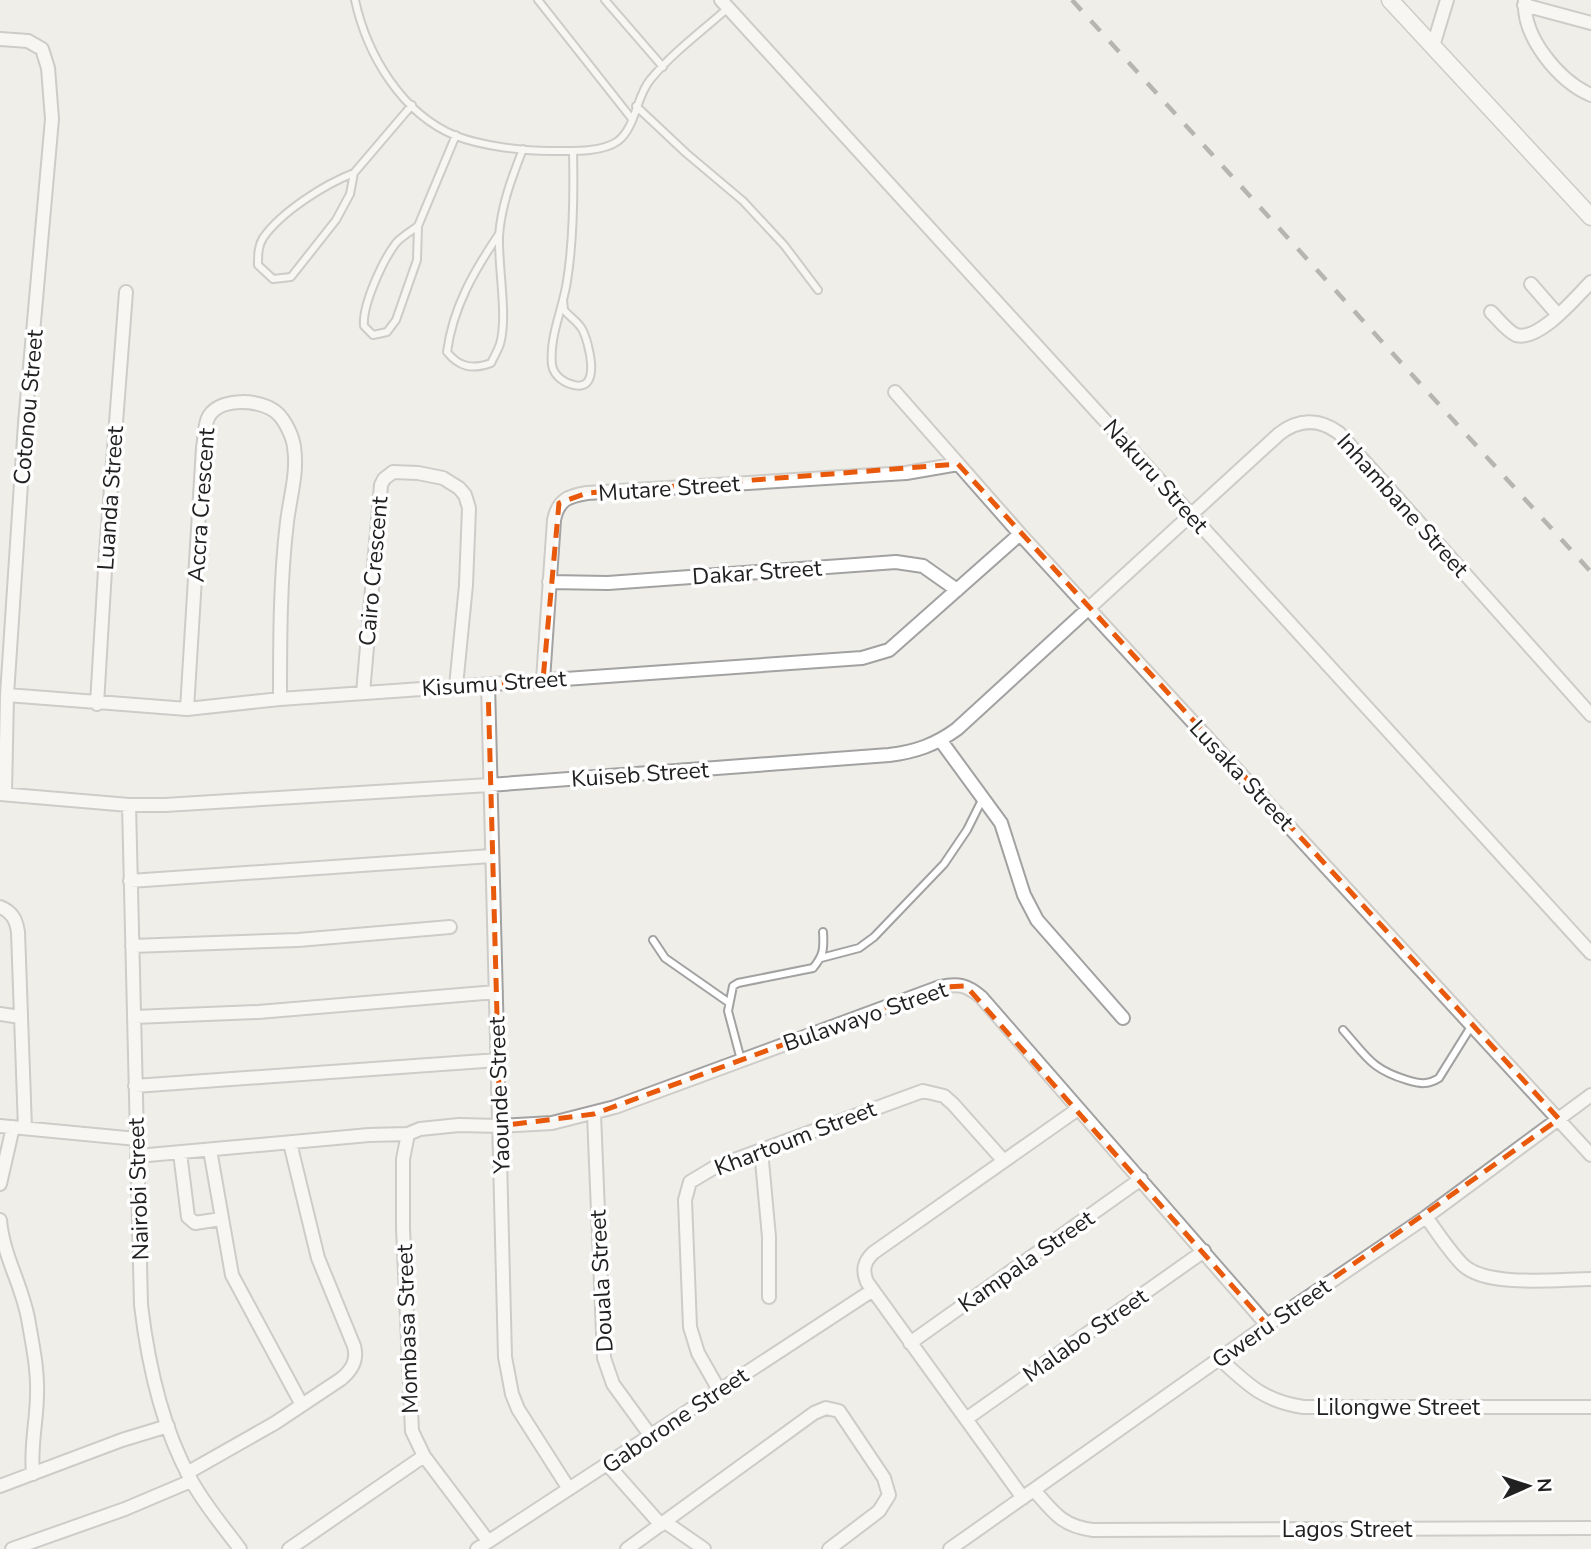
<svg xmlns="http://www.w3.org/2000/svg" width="1591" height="1549" font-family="'Nunito Sans',sans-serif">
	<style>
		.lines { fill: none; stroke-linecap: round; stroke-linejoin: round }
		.service-casing { stroke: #a2a2a2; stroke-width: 10 }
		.minor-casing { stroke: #a2a2a2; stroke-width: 16 }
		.tertiary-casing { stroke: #a2a2a2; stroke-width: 19 }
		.service { stroke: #fff; stroke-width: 6 }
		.minor { stroke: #fff; stroke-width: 12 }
		.tertiary { stroke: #fff; stroke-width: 16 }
		.rail { stroke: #6f6f6f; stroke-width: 4.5; stroke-dasharray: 14 14; stroke-linecap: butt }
		.marked { fill: none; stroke: #e8590c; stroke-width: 5; stroke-dasharray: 14 9; stroke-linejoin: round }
		.labels { text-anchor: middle; stroke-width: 7; stroke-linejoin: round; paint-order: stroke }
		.street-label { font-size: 23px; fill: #212121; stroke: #fff }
	</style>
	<rect width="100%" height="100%" fill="#f0eee9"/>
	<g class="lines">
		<defs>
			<path id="service" d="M355,0C367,55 402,114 456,136C482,146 523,151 550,151C570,151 601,153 618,141C636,127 636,97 650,80C672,53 702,31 728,8
				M538,0L632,119
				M605,0L663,67
				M636,106L686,153L743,201L784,245L818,290
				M354,173C325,184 281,212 263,238C258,246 258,255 258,265L273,279L291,277L336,220L350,194L354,173L412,105
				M418,226C411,231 401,237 396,243C383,260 362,305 364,326L373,335L387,332L396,320L417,260L418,226L456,135
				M499,234C474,271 453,307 447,352C459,367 472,370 491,363C494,357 498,350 500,344C508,316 498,268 499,236C501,206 512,177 523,149
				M563,300L564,310C570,317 578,322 582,329C589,342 602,392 574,385C564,383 554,376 552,365C549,336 563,309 567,281C574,238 574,194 573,151
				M653,940L665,958L728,1002
				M821,958L859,948L874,937L944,864L967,830L983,798
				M1343,1030C1367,1057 1371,1069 1407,1080C1420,1084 1428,1085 1439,1078L1472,1025
				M741,1060L728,1011L733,986L738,983L813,968C824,955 824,948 823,932"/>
			<path id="minor" d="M721,0L1591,953
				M1525,0C1522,37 1559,81 1591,95
				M1524,5L1591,23
				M0,39L28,41L42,49L48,68L52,119L25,423L7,695L5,794
				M1433,46L1447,0
				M1531,284L1558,315
				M1491,312C1498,319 1507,331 1516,335C1539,342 1576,297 1591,282
				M895,392L1020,534L1591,1155
				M549,582L608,583L896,562L923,566L957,590
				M543,680L554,520C558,500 568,496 587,493L906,473L958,464
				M488,684L505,1357L512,1394L518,1409L569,1489
				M363,693L381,485L384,479L393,472L418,473L443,478L459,488L465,495L469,508L466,585L456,686
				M7,695L187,709L280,699L862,658L889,650L1020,534
				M97,704L106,553L126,292
				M187,709L203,447C205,438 204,424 209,416C221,397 262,399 277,413C285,420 293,437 294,447C298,472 290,497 287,522C280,580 280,640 280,699
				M941,741L1001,823L1024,895L1037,920L1123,1018
				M0,794L129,805H165L489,785L889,755C915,752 935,745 957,729L1279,434C1298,419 1319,418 1339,433L1591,715
				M129,805L141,1305C148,1364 161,1425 190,1478C203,1503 223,1526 240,1549
				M130,881L491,856
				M0,907C12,912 16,919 18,932L25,1128
				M132,946L298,940L450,927
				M0,1014L20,1017
				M134,1017L258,1012L496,992
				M135,1086L498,1060
				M594,1114L604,1358L613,1384L650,1435
				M0,1126L137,1139
				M408,1134L403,1159V1228L412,1431L424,1456L488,1541
				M210,1150L232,1275L302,1405
				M761,1150L769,1237V1297
				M180,1153L188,1217L195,1223L221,1219
				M137,1156L369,1135L408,1134L420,1129L459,1125L500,1126L552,1123L615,1107L940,987C958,983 967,985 981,997L1267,1325
				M0,1184L13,1127
				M1426,1217C1438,1233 1449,1251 1463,1265C1487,1288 1559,1279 1591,1279
				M0,1220C3,1257 24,1288 29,1324C33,1347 38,1371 37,1394C37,1421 30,1446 33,1474
				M910,1343L1141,1179
				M1220,1359C1248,1385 1264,1401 1303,1407H1591
				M719,1390L698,1353L690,1327L685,1200L690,1182L715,1167L923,1091L944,1096L953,1104L1003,1160
				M966,1419L1204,1251
				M608,1465L661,1525
				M187,1473L275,1423L341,1379C352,1370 358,1360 354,1346L318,1258L290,1143
				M0,1486L122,1440L168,1426
				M1034,1490C1054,1513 1062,1526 1093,1530L1591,1528
				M1023,1498L867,1282C862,1270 864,1262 873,1253L1078,1109
				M665,1522L704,1549
				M12,1549L125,1509L191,1481
				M289,1549L424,1456
				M477,1549L873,1290
				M627,1549L814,1413L826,1408L839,1411L884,1478L889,1495L879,1511L829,1549
				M950,1549L1267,1325L1426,1217L1591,1095"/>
			<path id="tertiary" d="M1390,0L1591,217"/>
		</defs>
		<!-- service casing -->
		<use href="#service" class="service-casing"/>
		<!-- minor casing -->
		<use href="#minor" class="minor-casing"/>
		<!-- tertiary casing -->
		<use href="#tertiary" class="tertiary-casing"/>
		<!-- service -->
		<use href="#service" class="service"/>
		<!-- minor -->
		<use href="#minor" class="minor"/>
		<!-- tertiary -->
		<use href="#tertiary" class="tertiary"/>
		<!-- rail -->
		<path class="rail" d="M1072,0L1591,572"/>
	</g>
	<!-- marked area -->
	<path d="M0 0H1591V1549H0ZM958,464L1559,1119L1267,1325L966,986L940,987L594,1114L500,1126L488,684L543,680L559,503L587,493Z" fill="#f0eee9" fill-opacity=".55" fill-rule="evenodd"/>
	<path class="marked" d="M958,464L1559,1119L1267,1325L966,986L940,987L594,1114L500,1126L488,684L543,680L559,503L587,493Z"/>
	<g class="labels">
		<!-- street labels -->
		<g class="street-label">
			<text transform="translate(28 407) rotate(-85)" y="8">Cotonou Street</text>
			<text transform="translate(1156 476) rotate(48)" y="8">Nakuru Street</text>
			<text transform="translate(669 488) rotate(-4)" y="8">Mutare Street</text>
			<text transform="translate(110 498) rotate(-86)" y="8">Luanda Street</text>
			<text transform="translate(201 505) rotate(-86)" y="8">Accra Crescent</text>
			<text transform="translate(1403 505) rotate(48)" y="8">Inhambane Street</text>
			<text transform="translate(373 571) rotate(-85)" y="8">Cairo Crescent</text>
			<text transform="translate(757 572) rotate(-4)" y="8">Dakar Street</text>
			<text transform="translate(494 683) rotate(-4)" y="8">Kisumu Street</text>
			<text transform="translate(640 774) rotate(-4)" y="8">Kuiseb Street</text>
			<text transform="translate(1242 775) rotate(47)" y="8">Lusaka Street</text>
			<text transform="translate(865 1016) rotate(-19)" y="8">Bulawayo Street</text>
			<text transform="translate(499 1095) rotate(-92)" y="8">Yaounde Street</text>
			<text transform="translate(795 1138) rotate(-21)" y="8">Khartoum Street</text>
			<text transform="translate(138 1189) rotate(-92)" y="8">Nairobi Street</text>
			<text transform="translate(1026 1261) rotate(-35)" y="8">Kampala Street</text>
			<text transform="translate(601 1281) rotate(-93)" y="8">Douala Street</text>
			<text transform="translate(1271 1323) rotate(-35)" y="8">Gweru Street</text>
			<text transform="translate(407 1329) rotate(-92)" y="8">Mombasa Street</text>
			<text transform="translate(1085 1335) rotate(-35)" y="8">Malabo Street</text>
			<text x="1398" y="1415">Lilongwe Street</text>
			<text transform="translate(675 1420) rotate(-34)" y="8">Gaborone Street</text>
			<text x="1347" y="1537">Lagos Street</text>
		</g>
	</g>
	<!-- north arrow -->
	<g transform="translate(1528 1486) rotate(87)" stroke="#ffffff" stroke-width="5" paint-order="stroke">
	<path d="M0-5L12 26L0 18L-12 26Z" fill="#212121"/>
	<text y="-10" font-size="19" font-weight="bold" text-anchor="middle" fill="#212121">N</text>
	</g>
</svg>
